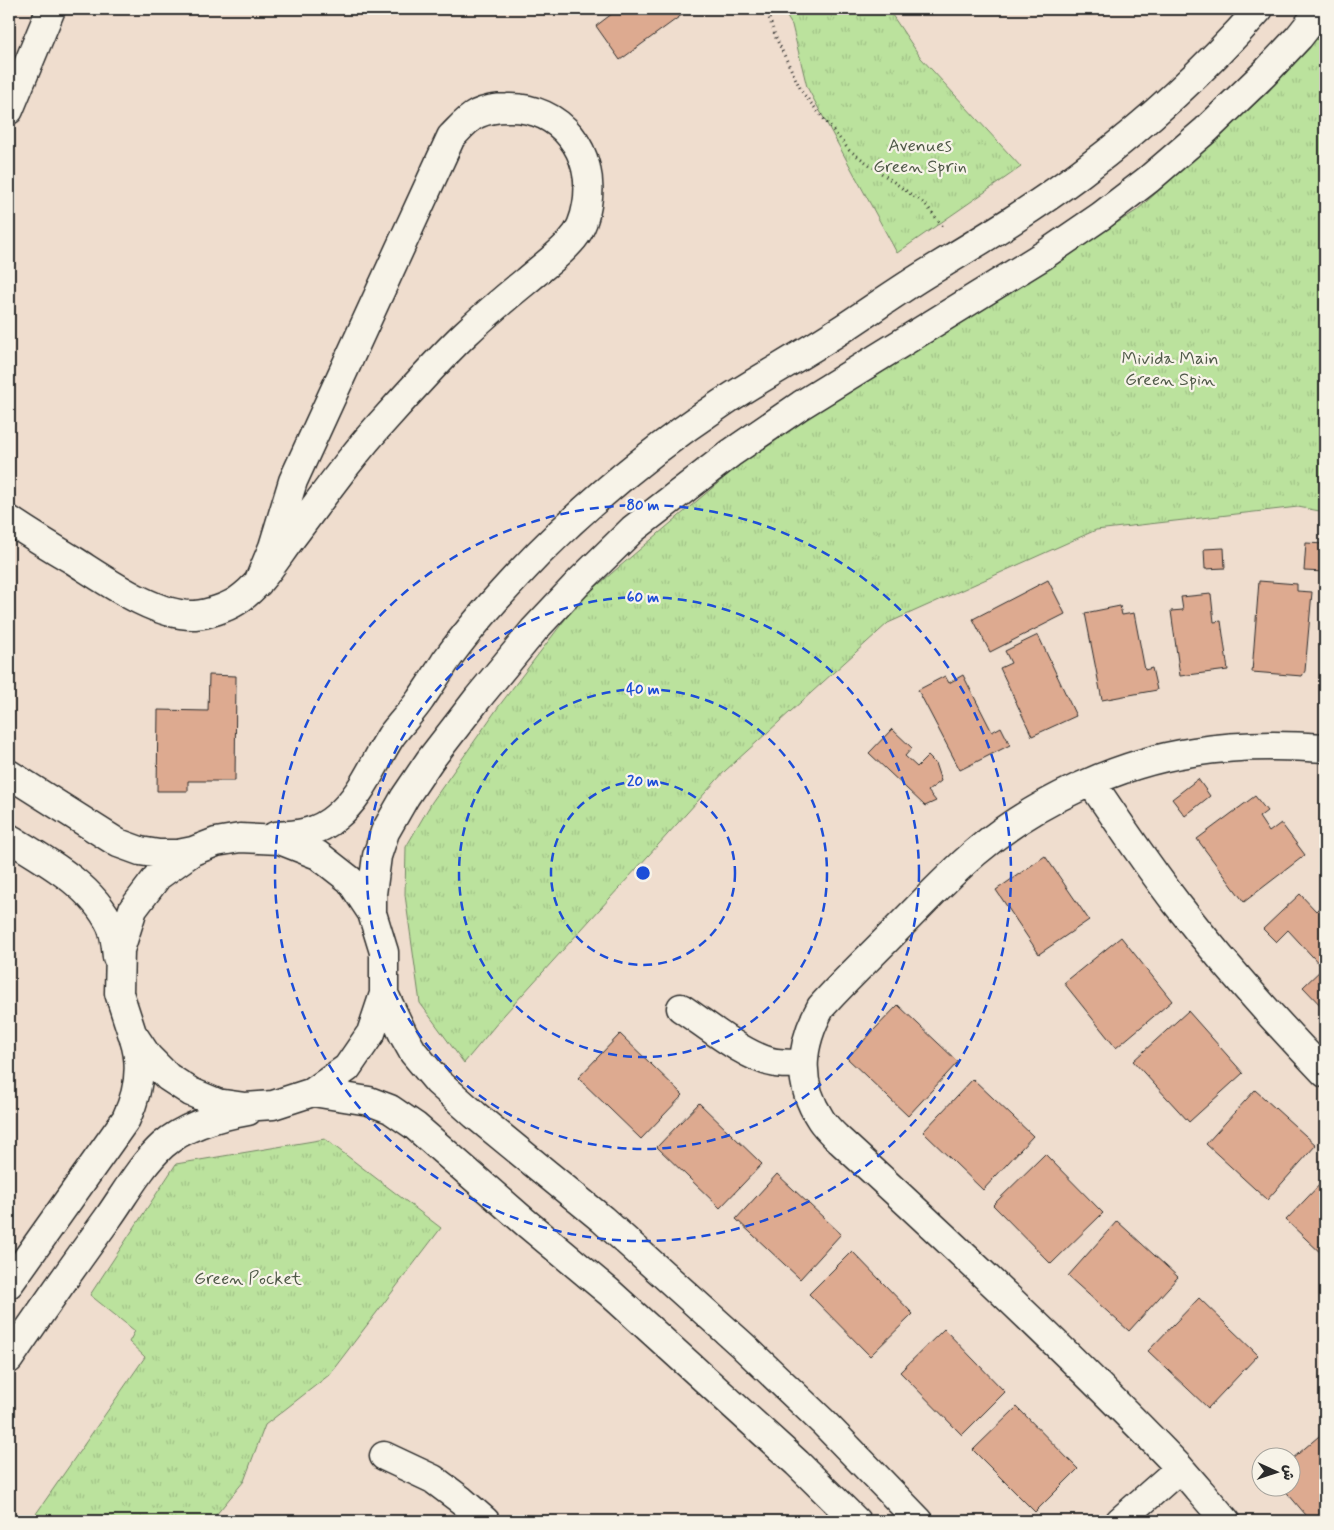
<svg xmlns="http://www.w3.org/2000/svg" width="1334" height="1530" font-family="Mynerve,'Playpen Sans Arabic',sans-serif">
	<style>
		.park { fill: url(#park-tufts); stroke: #738664 }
		.building { fill: #ddaa90; stroke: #2b2b2b }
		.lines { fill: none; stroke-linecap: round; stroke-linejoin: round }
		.minor-casing { stroke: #2b2b2b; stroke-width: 31 }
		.path { stroke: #2b2b2b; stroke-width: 3; stroke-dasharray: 1 4; stroke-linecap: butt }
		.minor { stroke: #f7f3e8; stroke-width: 28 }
		.ring { fill: none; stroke: #1d4ed8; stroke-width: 2.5; stroke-dasharray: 9 6 }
		.labels { text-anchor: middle; stroke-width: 4.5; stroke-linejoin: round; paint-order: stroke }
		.park-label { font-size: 18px; fill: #4f5948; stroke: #f7f3e8 }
		.centre { fill: #1d4ed8; stroke: #f7f3e8; stroke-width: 2.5 }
		.ring-label { font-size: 15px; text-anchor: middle; font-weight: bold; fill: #1d4ed8; stroke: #f7f3e8; stroke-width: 4.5; stroke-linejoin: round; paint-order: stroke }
	</style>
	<defs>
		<pattern id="park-tufts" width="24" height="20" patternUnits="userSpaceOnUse" patternTransform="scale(1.25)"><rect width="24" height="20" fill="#bbe29d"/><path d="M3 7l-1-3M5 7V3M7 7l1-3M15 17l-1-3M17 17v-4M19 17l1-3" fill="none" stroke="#a1c287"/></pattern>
	</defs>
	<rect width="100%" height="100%" fill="#efddce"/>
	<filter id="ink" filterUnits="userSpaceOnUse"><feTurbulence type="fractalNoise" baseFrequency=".02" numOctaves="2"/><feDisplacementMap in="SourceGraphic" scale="10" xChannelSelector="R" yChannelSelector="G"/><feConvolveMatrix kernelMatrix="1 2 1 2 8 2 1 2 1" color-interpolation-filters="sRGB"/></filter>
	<g filter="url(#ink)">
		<!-- park -->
		<path class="park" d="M782,9H888L921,58L1021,167L897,253L807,87L792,25Z
			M1325,25V512L1298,507L1096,530L888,623L725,771L504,1015L464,1063L420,1003L405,895L406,847L432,802L499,706L579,601L777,433L1136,211L1268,92Z
			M325,1139L441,1228L329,1375L265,1425L244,1481L211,1521H31L145,1357L129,1342L135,1331L90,1295L176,1164Z"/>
		<!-- building -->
		<path class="building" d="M610,9H690L620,60L596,26L613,13Z
			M1306,543L1325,544V572L1304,571Z
			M1224,548L1225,568L1205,569L1204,549Z
			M1048,580L1065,614L990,652L973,619Z
			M1259,581L1297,584V591L1312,592L1305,671L1302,676L1252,672Z
			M1211,594L1214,622L1221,621L1228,670L1180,676L1171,611L1183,610L1181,597Z
			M1120,606L1122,615L1134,613L1145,670L1152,668L1157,690L1102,700L1085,613Z
			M1038,635L1076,716L1032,736L1000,668L1011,663L1005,651Z
			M209,675L236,676L235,781H188V791H157L158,710L208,711Z
			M963,675L992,732L1001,727L1010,745L960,770L918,690L945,676L949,683Z
			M892,729L912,748L905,756L917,767L928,756L935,763L941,781L928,791L936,801L925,806L869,753Z
			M1198,779L1210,796L1185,816L1172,799Z
			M1255,796L1267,811L1259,817L1269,832L1281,823L1305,855L1244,902L1197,839Z
			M1045,856L1089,920L1039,954L996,890Z
			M1300,894L1316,911L1325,902V1010L1303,987L1323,968L1288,930L1276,942L1263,929Z
			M1121,937L1172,1001L1116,1048L1064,983Z
			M898,1005L958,1062L908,1116L847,1058Z
			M1188,1011L1243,1073L1189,1122L1133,1061Z
			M620,1034L683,1095L641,1139L578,1078Z
			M973,1079L1033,1136L983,1190L923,1132Z
			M1255,1090L1316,1145L1267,1200L1206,1144Z
			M699,1103L762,1164L720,1208L657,1147Z
			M1045,1154L1103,1213L1051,1264L993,1205Z
			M777,1174L841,1234L800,1279L736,1219Z
			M1325,1179V1257L1286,1220Z
			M1117,1221L1178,1277L1129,1331L1068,1276Z
			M852,1251L913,1314L870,1356L809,1294Z
			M1199,1298L1258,1355L1208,1408L1148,1351Z
			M944,1329L1005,1392L962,1435L900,1372Z
			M1017,1407L1078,1469L1035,1512L973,1450Z
			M1325,1431V1521H1311L1283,1488H1292V1459Z"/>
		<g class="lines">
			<defs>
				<path id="minor" d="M9,110L51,9
					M9,520C30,534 51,547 73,560C105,580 156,617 195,615C208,614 226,608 237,601C261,585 276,558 293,536C323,496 352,455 386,418C412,389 438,360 465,334C485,315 505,298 526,281C541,268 558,256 571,241C580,232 585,217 587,205C596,153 561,106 507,108C497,108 486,110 477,114C467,119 459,129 451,137L293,481L273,547L258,583
					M9,774L118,843L140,851L159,854H178L193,851
					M1091,782C1119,823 1146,864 1177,904C1223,963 1273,1019 1325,1073
					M275,836C298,835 318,833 336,817C362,796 373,764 391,736C400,724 411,713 420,700C428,688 437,675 445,662C473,623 506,587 539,553C595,497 656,447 722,403C760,378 801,356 839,331C870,311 900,289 932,270C983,239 1033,209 1081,173C1145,125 1206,69 1259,9
					M9,838C45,860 93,886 111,926C115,935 116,947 117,957
					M372,913L350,880L318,855L280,840L240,838L216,842L193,851L158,876L133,909L120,950L119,993L132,1033L148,1057L168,1077L191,1092L217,1103L245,1107L273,1105L313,1092L347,1068L371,1033L384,994V952L372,913V894L377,856L385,832L405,797L430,760L478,698L534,630L580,581L633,529L731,453L801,405L1044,255L1101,216L1149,179L1206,130L1264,74L1299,37L1321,9
					M384,994L404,1036L413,1052L438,1082L475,1115L602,1219L742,1345L823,1422L919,1521
					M681,1008C707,1025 746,1058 776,1063C785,1064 794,1064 803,1063
					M313,1092L369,1101L390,1109L415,1126L525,1222L609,1292L797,1463L856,1521
					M9,1284L126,1119C138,1094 143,1066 134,1039
					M9,1359C41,1311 74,1265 108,1218C125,1194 141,1165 163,1145C186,1125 219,1116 248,1111
					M384,1456L433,1479L461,1500L485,1521
					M1120,1521L1180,1468
					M1226,1521C1210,1503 1195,1485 1179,1467C1069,1353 953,1244 836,1137C831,1132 825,1126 821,1120C796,1082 800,1045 821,1007C845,980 872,955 897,929C923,903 948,876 976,852C1033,803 1118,763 1193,752C1236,745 1282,745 1325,748"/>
			</defs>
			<!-- minor casing -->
			<use href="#minor" class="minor-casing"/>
			<!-- path -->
			<path class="path" d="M766,9L776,38L802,92L849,150L926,205L944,228"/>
			<!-- minor -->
			<use href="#minor" class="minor"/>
		</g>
	</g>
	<!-- distance rings -->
	<g class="ring">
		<circle cx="643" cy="873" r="92"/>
		<circle cx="643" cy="873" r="184"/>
		<circle cx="643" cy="873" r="276"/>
		<circle cx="643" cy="873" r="368"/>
	</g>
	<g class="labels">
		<!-- park labels -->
		<g class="park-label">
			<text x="920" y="151">Avenues<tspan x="920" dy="21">Green Sprin</tspan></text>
			<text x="1170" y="364">Mivida Main<tspan x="1170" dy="21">Green Spin</tspan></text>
			<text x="248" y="1284">Green Pocket</text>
		</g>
	</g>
	<circle cx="643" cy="873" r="8" class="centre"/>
	<g class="ring-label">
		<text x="643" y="510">80 m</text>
		<text x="643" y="602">60 m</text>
		<text x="643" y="694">40 m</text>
		<text x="643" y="786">20 m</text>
	</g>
	<!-- margin -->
	<rect width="1334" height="1530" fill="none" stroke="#f7f3e8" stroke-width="30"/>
	<rect x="15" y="15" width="1304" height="1500" fill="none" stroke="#2b2b2b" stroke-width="2" filter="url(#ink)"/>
	<!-- north arrow -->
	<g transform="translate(1276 1472) rotate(93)"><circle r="24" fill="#f7f3e8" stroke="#a5a39c"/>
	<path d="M0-4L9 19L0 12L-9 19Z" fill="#2b2b2b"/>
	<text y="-8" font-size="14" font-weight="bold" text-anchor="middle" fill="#2b2b2b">ش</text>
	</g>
</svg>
